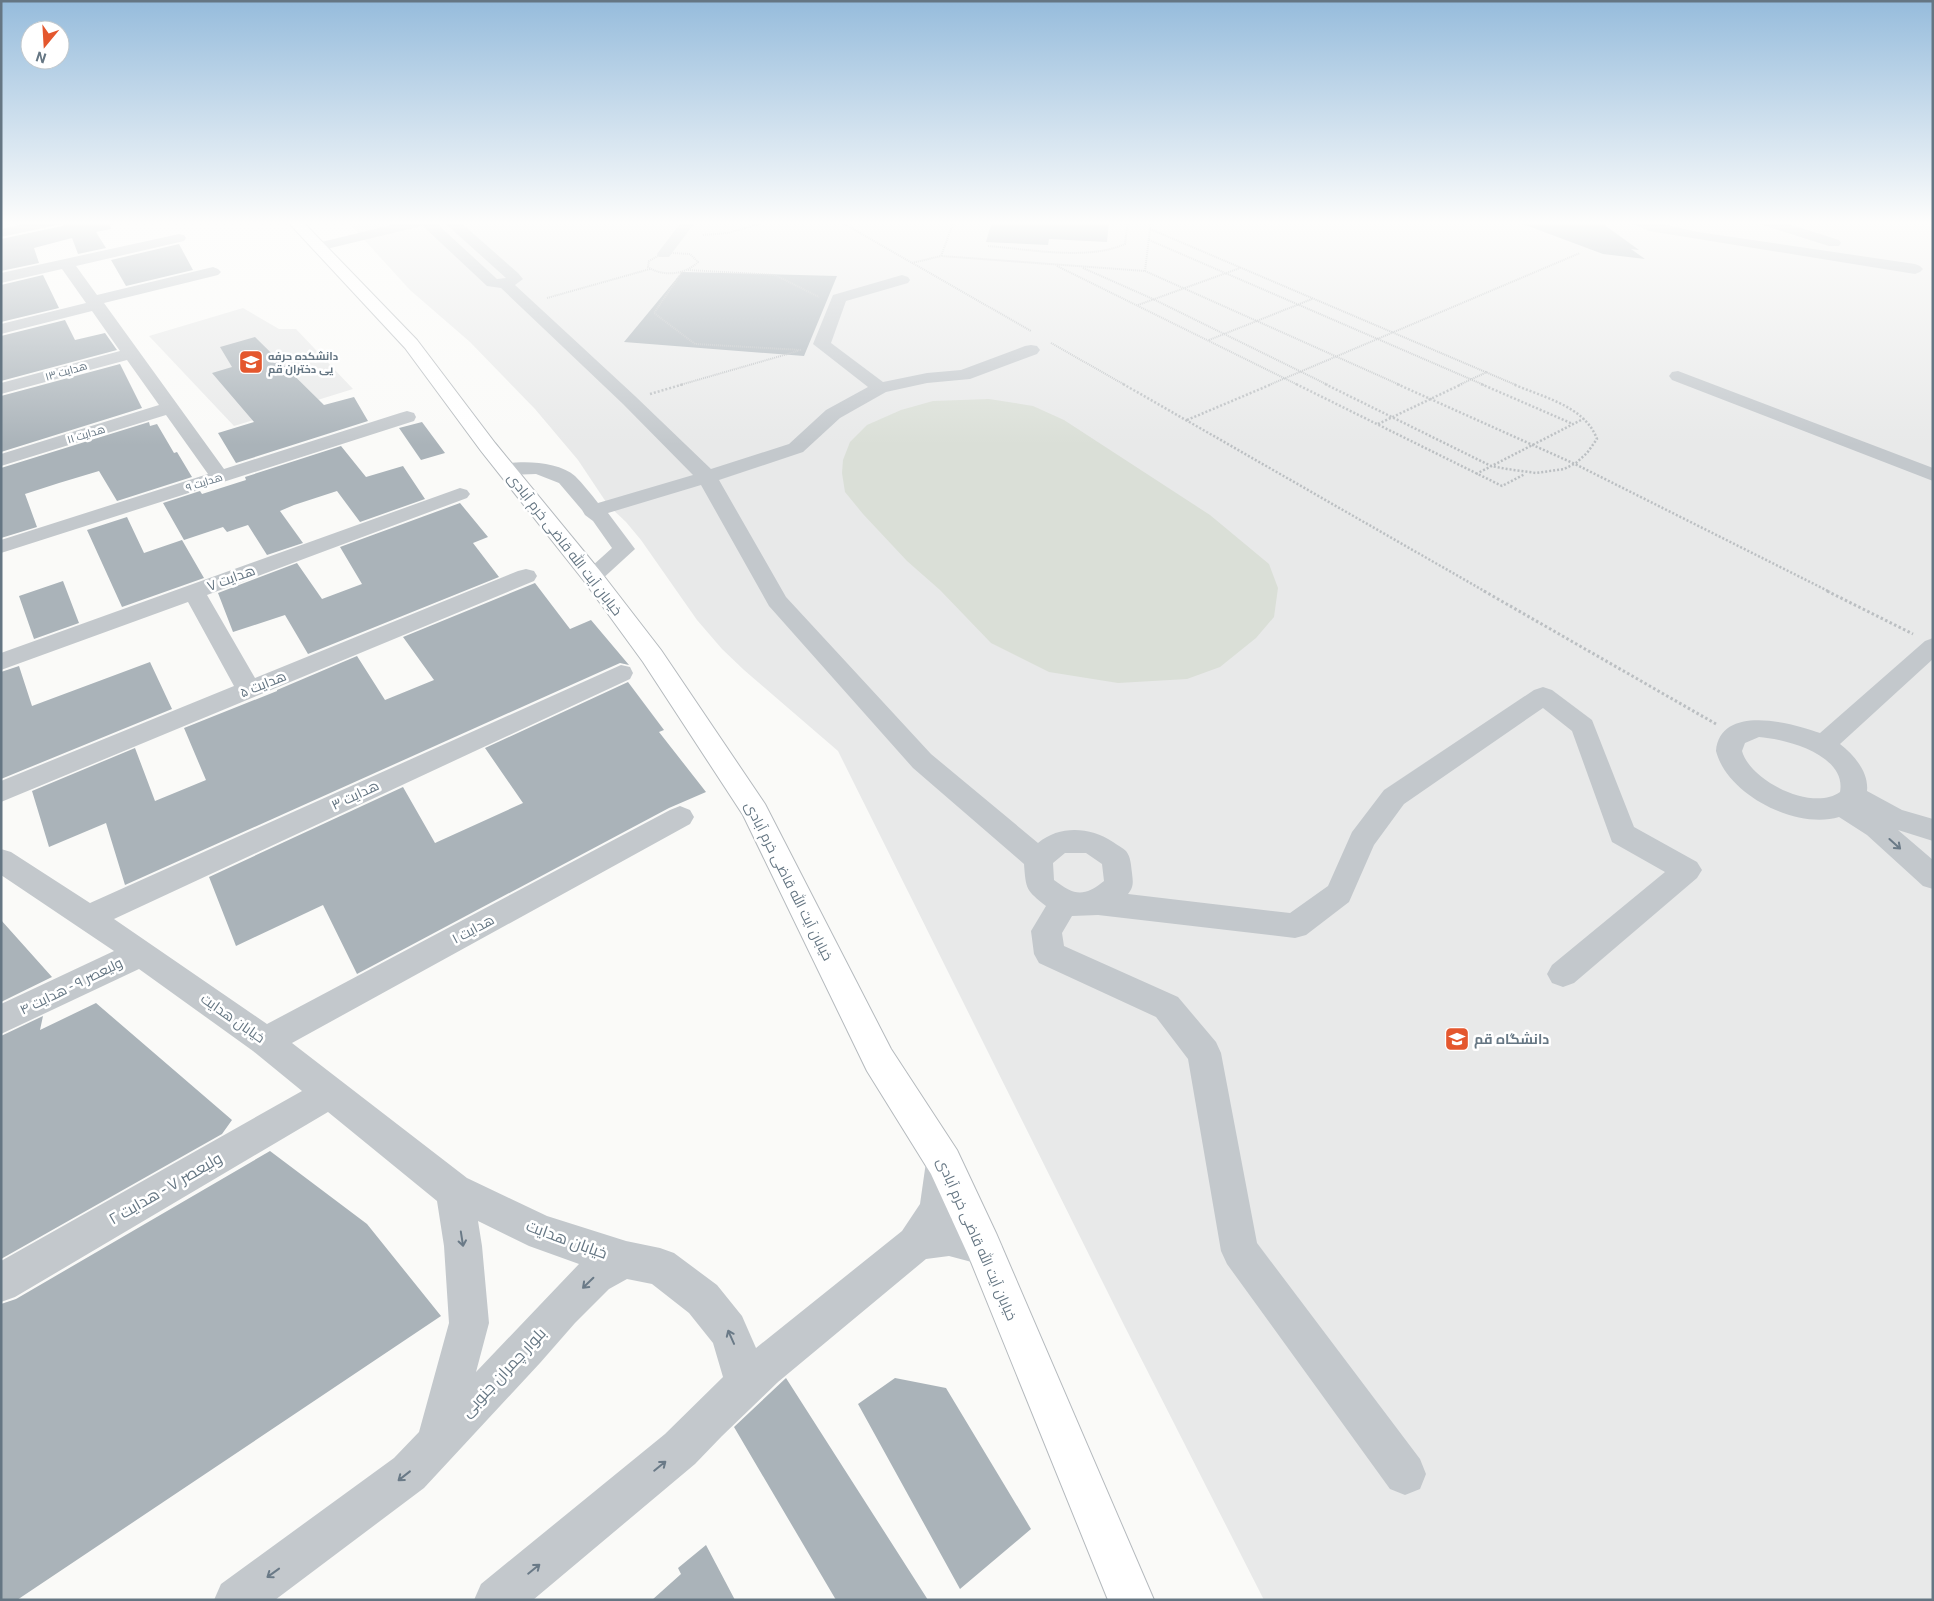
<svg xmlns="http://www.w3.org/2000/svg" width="1934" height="1601" font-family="Roboto,Cairo,sans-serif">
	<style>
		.built { fill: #e8e9e9 }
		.green { fill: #dadfd7 }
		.building { fill: #aab3b9 }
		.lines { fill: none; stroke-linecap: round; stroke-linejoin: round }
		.major-casing { stroke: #b5babe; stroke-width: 2 }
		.path-far2 { stroke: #bbbfc2; stroke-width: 2; stroke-dasharray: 1 1; stroke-linecap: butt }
		.path-far1 { stroke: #bbbfc2; stroke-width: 2.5; stroke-dasharray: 2 2; stroke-linecap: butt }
		.path { stroke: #bbbfc2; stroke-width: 3; stroke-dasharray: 2.5 2.5; stroke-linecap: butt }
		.minor { fill: #c3c8cc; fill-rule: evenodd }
		.major { fill: #fff; fill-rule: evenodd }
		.oneway { stroke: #6a7a87 }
		.labels { text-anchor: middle; stroke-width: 5; stroke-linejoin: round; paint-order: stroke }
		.far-poi-label { font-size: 11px; font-weight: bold; fill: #657683; stroke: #fff; text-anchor: start }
		.far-street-label { font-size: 11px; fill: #657683; stroke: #fff }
		.street-label { font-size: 14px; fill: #657683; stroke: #fff }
		.poi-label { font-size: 14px; font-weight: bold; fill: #657683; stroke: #fff; text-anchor: start }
		.near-street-label { font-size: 16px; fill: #657683; stroke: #fff }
	</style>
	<rect width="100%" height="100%" fill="#fafaf8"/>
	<!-- built -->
	<path class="built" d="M347,221H1933V1600H1264L1125,1327L838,751L744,670L722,649L697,620L641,540L626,522L608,505L578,460L535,409L470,342L410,290Z
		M243,308L279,329H296L353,389L234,426L149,336Z"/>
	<!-- green -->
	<path class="green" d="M989,399L1033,406L1064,420L1210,515L1269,564L1278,588L1274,617L1256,638L1220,667L1187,679L1118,683L1049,672L991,643L940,590L907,561L863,514L845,492L842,473L843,460L850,442L867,425L901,410L933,401Z"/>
	<!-- building -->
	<path class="building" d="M66,221H110L111,229L96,232L106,248L78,254L72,238L34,248L39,263L1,271V239L62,226Z
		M992,221H1109L1107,242L1049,239L1048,245L986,242Z
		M1520,221H1599L1639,250L1631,249L1645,259L1603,254L1520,223Z
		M179,244L193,270L126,286L111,260Z
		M682,272L837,276L804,356L624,342Z
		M43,275L59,308L1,322V285Z
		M65,320L75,340L105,333L117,350L1,381V336Z
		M255,337L324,405L354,397L368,421L236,463L218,433L254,422L212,373L232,367L220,347Z
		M120,364L142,408L1,452V396Z
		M149,422L150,426L157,424L174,453L177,452L192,477L117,501L99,471L59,483L25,494L37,527L1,538V468Z
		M422,422L445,453L421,460L399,428Z
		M341,446L366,477L403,466L425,499L360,522L337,491L294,505L280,511L303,543L267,555L248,525L227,532L223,527L184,540L163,503L200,491L202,494L246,480L245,477Z
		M460,503L488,537L473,543L499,577L308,654L285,615L233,632L218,593L297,563L322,599L362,584L340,547Z
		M127,517L144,553L182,540L204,578L122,607L87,530Z
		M63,581L79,623L34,639L19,596Z
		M535,583L570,629L591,620L629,665L620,663L125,885L106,823L49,847L32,791L135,748L155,801L206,780L184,728L277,691V690L357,656L385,700L434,680L403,637Z
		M150,662L172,709L1,779V672L19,666L32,706Z
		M628,682L664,730L659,732L706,792L669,808L357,974L323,905L236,946L209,877L403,787L435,843L523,803L485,748Z
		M1,920L52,977L1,1002Z
		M96,1003L232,1120L222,1134L1,1259V1036L43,1016L40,1030Z
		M270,1151L367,1224L441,1316L17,1600H1V1304L16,1299Z
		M786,1378L928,1600H836L734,1427Z
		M895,1378L946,1388L1031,1529L960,1589L858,1404Z
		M706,1545L735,1600H652L681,1574L678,1568Z"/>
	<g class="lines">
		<defs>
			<path id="major" d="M287,221H302L417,340L495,443L600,571L661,650L765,804L891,1049L957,1150L996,1233L1154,1600H1108L969,1257L931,1174L867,1071L743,815L643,662L584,581L481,451L405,348Z"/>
		</defs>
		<!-- major casing -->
		<use href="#major" class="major-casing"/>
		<!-- path-far2 -->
		<path class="path-far2" d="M839,221L1031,331
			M954,221L941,256L1145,271L1400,385
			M1150,229L1516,385
			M703,235L728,233L770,221
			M1149,240L1484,385
			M988,246C1028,249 1088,261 1125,244L1128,221
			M671,253L690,254L698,262C685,275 663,277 648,267L649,261L658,256Z
			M912,263L941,256
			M1057,266L1298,385
			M1083,268L1153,299L1328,385
			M688,270L775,275L819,297
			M1145,271L1151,221
			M682,272L654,313L695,344L801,350
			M547,298L650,269
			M1138,305L1240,268
			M1209,340L1312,299
			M1051,343L1125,385
			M680,385L798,351
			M1269,385L1580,253
			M1459,385L1487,372"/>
		<!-- path-far1 -->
		<path class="path-far1" d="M1123,384L1486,592
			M1296,384L1502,486L1525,474
			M1325,384L1491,466L1507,469L1536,473L1564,469L1576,463L1587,453L1597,439C1585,406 1542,397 1513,384
			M1397,384L1575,464L1830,592
			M1481,384L1573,424
			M650,394L684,384
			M1187,420L1272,384
			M1378,424L1462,384
			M1476,474L1585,418"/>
		<!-- path -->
		<path class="path" d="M1484,591L1716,724
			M1827,591L1913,634"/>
		<!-- minor -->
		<path class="minor" d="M37,221H64L62,224L1,237V229Z
			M408,221H423L424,223L422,226L318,251L313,250L311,247L313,244Z
			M431,221L435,222L497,279L506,278L447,225L446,221H459L518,273L523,279L515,285L635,396L711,469L789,444L826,410L868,387L813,344L833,295L902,275L908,277L910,280L908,283L846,301L831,343L883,382L927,373L961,370L1025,346L1031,345L1037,346L1040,350L1037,354L970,379L927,383L886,392L840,418L803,452L719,480L786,597L931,754L1038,843C1060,825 1090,827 1113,842C1117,845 1123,848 1126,851C1131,857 1131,866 1132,873C1133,882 1134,887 1128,894L1290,913L1328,886L1352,832L1384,790L1534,690L1543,687L1552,690L1592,720L1634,827L1697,862L1702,870L1697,878L1574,983L1563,987L1552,983L1547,974L1552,965L1665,872L1612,842L1572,731L1543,708L1404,804L1374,845L1349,902L1306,935L1295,938L1098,915L1072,916L1062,933L1064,946L1178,997L1216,1042L1221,1053L1257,1243L1420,1459L1426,1474L1420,1489L1405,1495L1390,1489L1227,1264L1221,1251L1188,1059L1156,1017L1039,963L1034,954L1031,931L1046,906C1026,890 1026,890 1024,864L913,768L769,606L701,485L608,513L635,549L600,581L592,583L584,581L581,576L612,548L593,521L585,515L582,510L559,483L536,474L506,475L499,473L496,469L499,465C520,460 558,461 575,476C583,484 591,494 598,503L693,475L623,404L501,288L487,286L425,228L423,225L425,222ZM1065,853H1086L1102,864L1104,881C1083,898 1074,895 1054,880L1053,863Z
			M682,221H696L669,257H659L657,254Z
			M1631,221H1649L1698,232L1915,264L1920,266L1923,269L1920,272L1915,274L1649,231L1633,224Z
			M1757,221H1779L1839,240L1841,243L1839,246H1829L1759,224Z
			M179,234L184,235L186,238L184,241L76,266L97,295L213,267L218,269L221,272L218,275L104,303L224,469L400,413L407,411L414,413L416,417L414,421L1,553V540L208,474L166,415L1,466V454L159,405L127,360L1,394V383L120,351L92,311L1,334V324L86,303L62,269L1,283V273Z
			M1678,371L1933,468V481L1672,380L1669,376L1672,372Z
			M460,488L467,490L470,494L467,498L207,595L255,678L518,571L526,569L534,571L537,576L534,581L1,802V781L234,686L188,602L1,670V653Z
			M1933,638V659L1840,744C1854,755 1869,772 1867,791L1902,810L1933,819V841L1898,830L1933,860V889L1923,886L1867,835L1839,817C1797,830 1727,795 1716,751C1720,703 1793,723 1820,733L1925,641ZM1759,737C1786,739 1847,755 1840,792C1813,812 1750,781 1742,751L1745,743Z
			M621,665L630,667L633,673L630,679L114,919L267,1024L670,810L680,806L690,810L694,817L690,824L292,1043L467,1178L547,1216L626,1241L660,1248L674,1253L717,1285L742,1316L756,1348L902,1231L920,1204L926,1162L931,1150L944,1145L957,1150C966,1172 960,1197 951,1219L996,1233L1002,1246L996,1259L983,1265L949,1256L926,1259L778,1382L722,1436L695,1464L533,1600H474L481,1584L665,1434L723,1377L713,1343L689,1313L652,1284L627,1279L609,1289L575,1323L540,1363L424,1488L275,1600H214L221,1584L394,1458L419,1432L449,1323L444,1246L437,1201L328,1112L15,1297L1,1302V1261L302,1091L253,1051L139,969L1,1034V1004L114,951L1,875V849L11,852L90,903ZM478,1221L529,1246L579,1264L476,1372L489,1323L482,1246Z"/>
		<!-- major -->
		<use href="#major" class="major"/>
	</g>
	<!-- one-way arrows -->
	<defs><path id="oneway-shaft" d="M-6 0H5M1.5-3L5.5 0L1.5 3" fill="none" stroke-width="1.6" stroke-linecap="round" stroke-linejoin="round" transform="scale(1.25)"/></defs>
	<g class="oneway">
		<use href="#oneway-shaft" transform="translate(1895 844) rotate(42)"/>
		<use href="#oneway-shaft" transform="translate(462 1239) rotate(81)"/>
		<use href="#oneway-shaft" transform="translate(588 1283) rotate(136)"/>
		<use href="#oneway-shaft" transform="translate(731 1337) rotate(-114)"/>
		<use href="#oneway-shaft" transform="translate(660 1466) rotate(-39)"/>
		<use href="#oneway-shaft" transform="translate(404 1476) rotate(142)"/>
		<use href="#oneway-shaft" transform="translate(534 1569) rotate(-39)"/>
		<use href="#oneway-shaft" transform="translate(273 1573) rotate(144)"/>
	</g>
	<!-- sky -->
	<linearGradient id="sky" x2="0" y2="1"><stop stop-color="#96bcdc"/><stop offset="0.5" stop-color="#fdfdfc"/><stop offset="1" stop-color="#fdfdfc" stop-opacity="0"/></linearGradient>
	<rect width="1934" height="445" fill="url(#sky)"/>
	<!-- icons -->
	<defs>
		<symbol id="university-square" viewBox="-11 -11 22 22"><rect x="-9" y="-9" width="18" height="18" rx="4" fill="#e4572e" stroke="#fff"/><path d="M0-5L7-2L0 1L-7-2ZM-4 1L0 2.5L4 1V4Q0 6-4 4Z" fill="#fff"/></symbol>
	</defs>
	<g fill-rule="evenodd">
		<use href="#university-square" x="237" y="348" width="28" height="28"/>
		<use href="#university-square" x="1443" y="1025" width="28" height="28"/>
	</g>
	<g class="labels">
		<!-- far-poi labels -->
		<g class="far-poi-label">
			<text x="268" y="360">دانشکده حرفه<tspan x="268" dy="13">یی دختران قم</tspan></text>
		</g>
		<!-- far-street labels -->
		<g class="far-street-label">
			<text transform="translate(66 371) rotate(-16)" y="4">هدایت ۱۳</text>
			<text transform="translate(86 434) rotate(-17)" y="4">هدایت ۱۱</text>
			<text transform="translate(204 482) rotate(-18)" y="4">هدایت ۹</text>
		</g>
		<!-- street labels -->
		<g class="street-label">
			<text transform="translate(565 544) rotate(52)" y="5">خیابان آیت الله قاضی خرم آبادی</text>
			<text transform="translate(231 578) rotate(-20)" y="5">هدایت ۷</text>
			<text transform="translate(263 684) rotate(-22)" y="5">هدایت ۵</text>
			<text transform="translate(355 795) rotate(-25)" y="5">هدایت ۳</text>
			<text transform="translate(789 881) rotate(63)" y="5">خیابان آیت الله قاضی خرم آبادی</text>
			<text transform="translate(473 929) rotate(-28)" y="5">هدایت ۱</text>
			<text transform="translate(71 986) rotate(-26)" y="5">ولیعصر ۹ - هدایت ۴</text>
			<text transform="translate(233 1018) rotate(35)" y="5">خیابان هدایت</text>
			<text transform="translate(977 1239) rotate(66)" y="5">خیابان آیت الله قاضی خرم آبادی</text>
		</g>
		<!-- poi labels -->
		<g class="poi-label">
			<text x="1474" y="1044">دانشگاه قم</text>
		</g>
		<!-- near-street labels -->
		<g class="near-street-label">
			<text transform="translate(165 1188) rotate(-30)" y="6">ولیعصر ۷ - هدایت ۲</text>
			<text transform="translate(567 1239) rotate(20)" y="6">خیابان هدایت</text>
			<text transform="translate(503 1372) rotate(-47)" y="6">بلوار چمران جنوبی</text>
		</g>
	</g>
	<!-- border -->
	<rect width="1934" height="1601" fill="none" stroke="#657683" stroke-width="5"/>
	<!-- north arrow -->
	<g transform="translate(45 45) rotate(198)"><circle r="24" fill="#ffffff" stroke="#c1c8cd"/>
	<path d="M0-4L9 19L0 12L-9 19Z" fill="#e4572e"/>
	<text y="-8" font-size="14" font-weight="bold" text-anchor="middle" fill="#657683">N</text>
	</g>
</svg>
